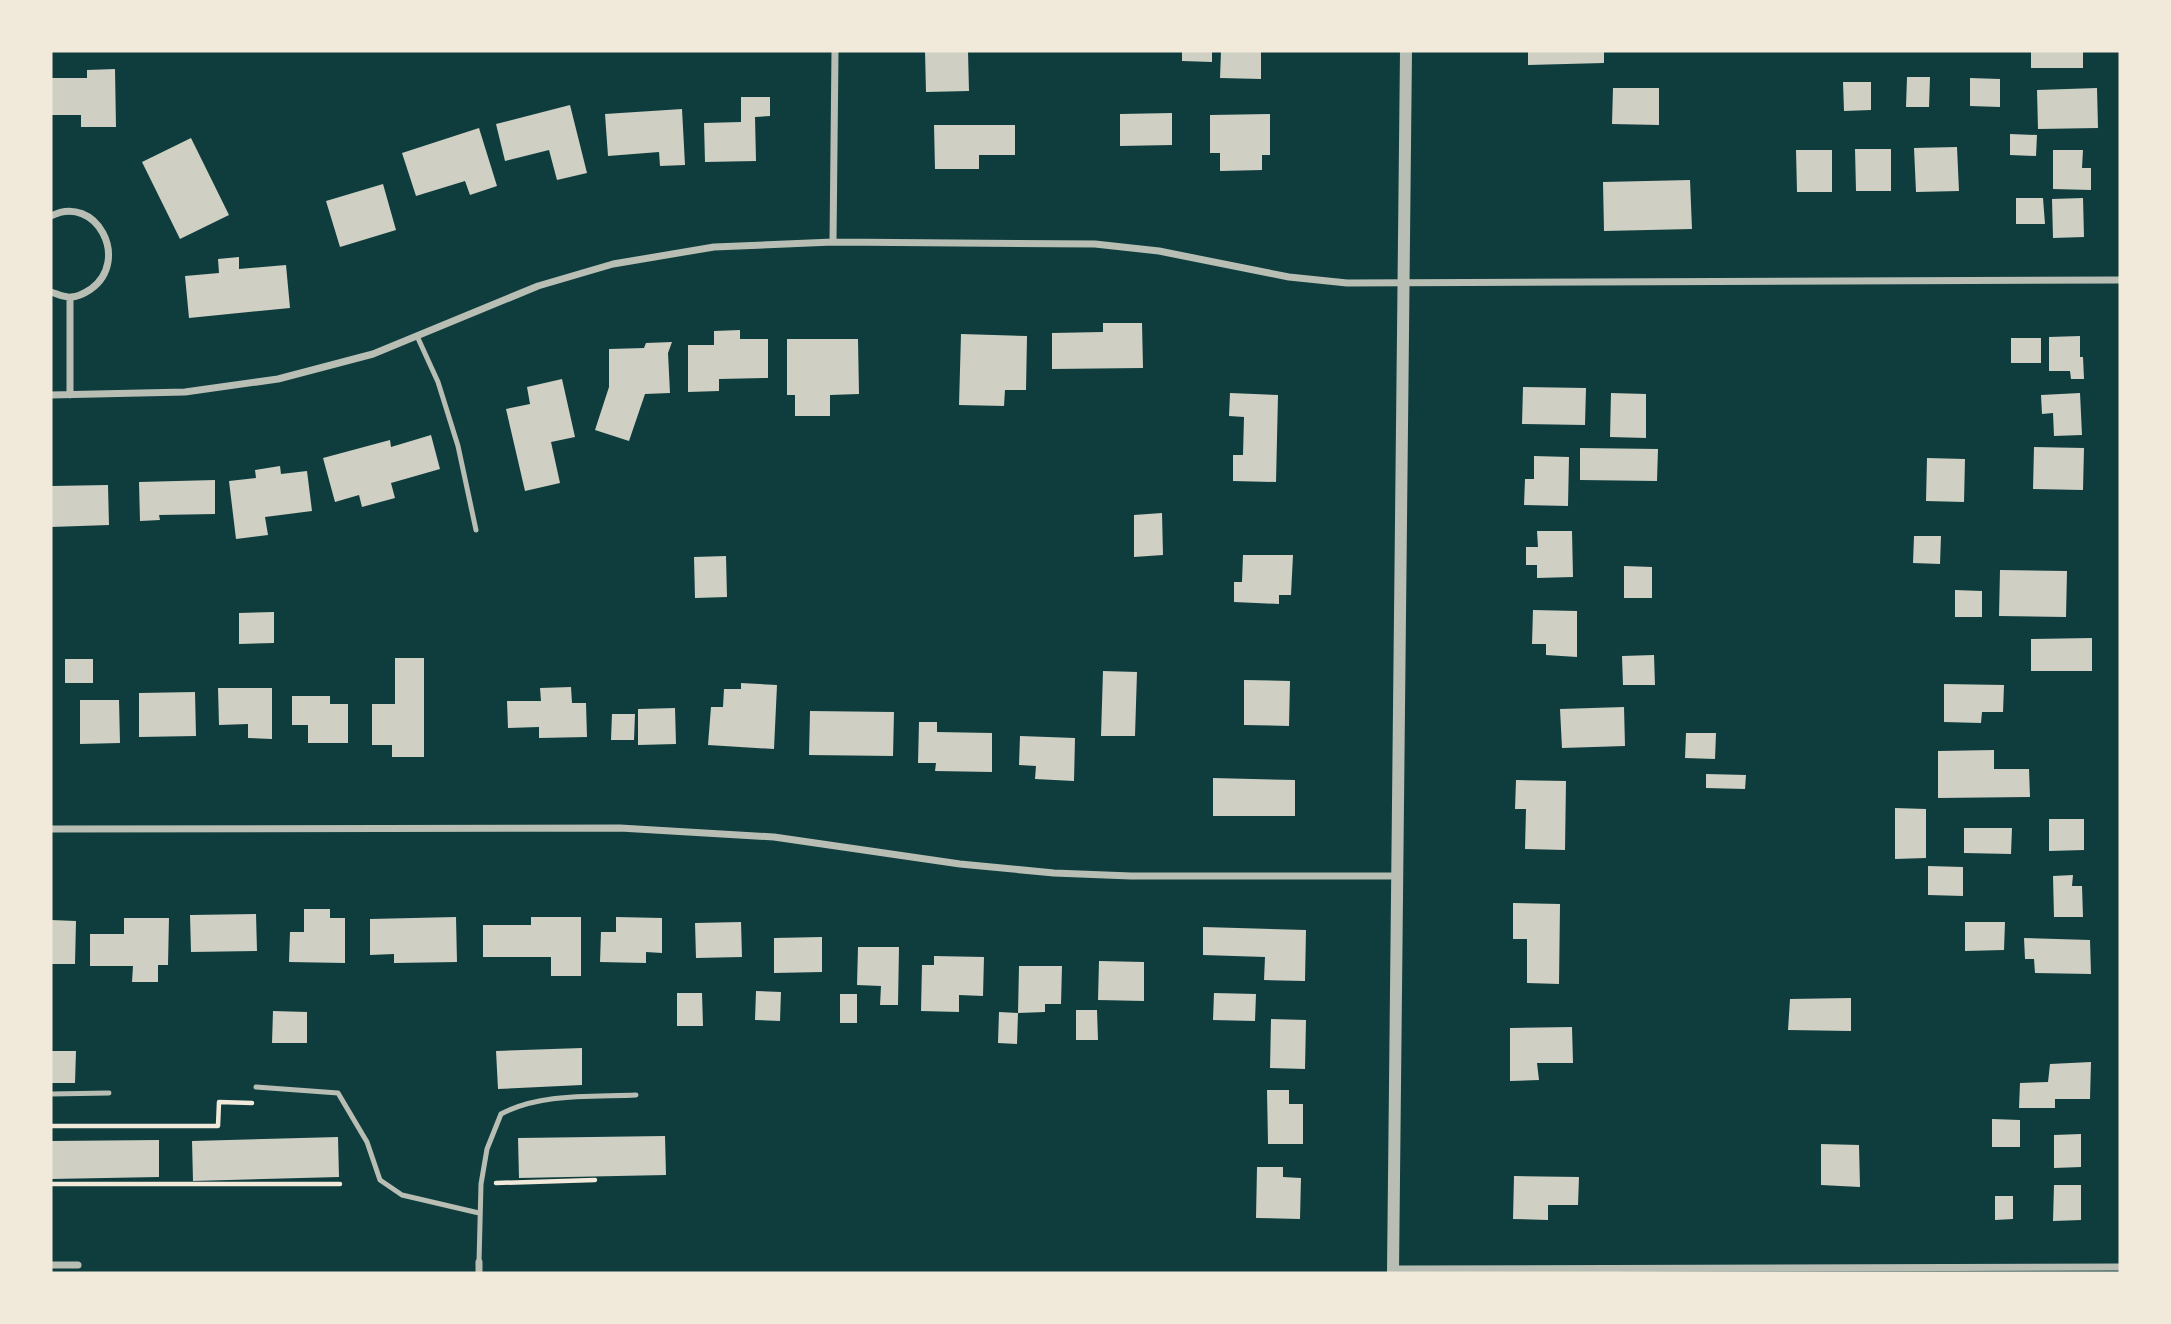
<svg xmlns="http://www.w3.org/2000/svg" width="2171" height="1324" font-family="Barlow,sans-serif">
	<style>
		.building { fill: #cfcfc3 }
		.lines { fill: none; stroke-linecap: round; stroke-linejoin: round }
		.path { stroke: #f1e9da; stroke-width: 4.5 }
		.service { stroke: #b8beb3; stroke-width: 5 }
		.minor { stroke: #b8beb3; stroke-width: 7 }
		.tertiary { stroke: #b8beb3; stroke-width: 12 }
	</style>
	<rect width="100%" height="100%" fill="#0f3d3e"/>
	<!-- building -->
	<path class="building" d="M925,51H968L969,91L926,92Z
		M1182,51H1212V62L1182,61Z
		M1221,51H1261V79L1220,78Z
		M1528,51H1604V63L1528,65Z
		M2031,51H2083V68H2031Z
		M115,69L116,127H81V115H51V78H87V70Z
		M1907,77H1930L1929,107H1906Z
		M1970,78L2000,79V107L1970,106Z
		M1843,82H1871V110L1844,111Z
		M1613,88H1659V125L1612,124Z
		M2097,88L2098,128L2038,129L2037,90Z
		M741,97H770V116L755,117L756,161L705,162L704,123L741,122Z
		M570,105L587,173L557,180L549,150L505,161L496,124Z
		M682,109L685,165L660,166L659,152L608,156L605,114Z
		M1172,113V145L1120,146V114Z
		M1270,114V155H1262V170L1220,171V153H1210V115Z
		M934,125H1015V155H979V169H935Z
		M479,128L497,186L470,195L465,181L416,196L402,153Z
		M2010,134L2037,135L2036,156L2010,155Z
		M191,138L229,215L180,239L142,162Z
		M1957,147L1959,191L1916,192L1914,148Z
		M1855,149H1891V191H1856Z
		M1796,150H1832V192H1797Z
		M2053,150H2083L2082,168H2091V190L2053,189Z
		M1690,180L1692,229L1604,231L1603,182Z
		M383,184L396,230L340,247L326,201Z
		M2016,198H2043L2045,224H2016Z
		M2083,198L2084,237L2053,238L2052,199Z
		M239,257V269L286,265L290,308L189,318L185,276L219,273L218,259Z
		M1103,323H1142L1143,368L1052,369V333L1103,332Z
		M740,330V339H768V378L719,379V391L688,392V345H714V331Z
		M961,334L1027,336L1026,390H1005L1004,406L959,405Z
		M2080,336V357H2083L2084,379H2071L2070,371H2049V337Z
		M2011,338H2041V363H2011Z
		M787,339H858L859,394L830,395V416H795V395H787Z
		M672,342L668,353L670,393L645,394L629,441L595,430L609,387V349L644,348L646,343Z
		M562,379L575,437L551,442L560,483L525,491L506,409L530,404L527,387Z
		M1523,387L1586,388L1585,425L1522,424Z
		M1230,393L1278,395L1276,482L1233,481V455H1243L1244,417L1229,416Z
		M1611,393L1646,394V438L1610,437Z
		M2080,393L2082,435L2054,436L2053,413L2042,414L2041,395Z
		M431,435L440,469L391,483L395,498L362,507L359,495L335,502L323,458L390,440L391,447Z
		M2034,447L2084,448L2083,490L2033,489Z
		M1580,448L1658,449L1657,481L1580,480Z
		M1534,456L1569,457L1568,506L1524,505L1525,479H1534Z
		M1927,458L1965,459L1964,502L1926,501Z
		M280,466L281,474L307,471L312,511L265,517L268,535L236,539L229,481L256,478L255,470Z
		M215,480V514L159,515L160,520L140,521L139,482Z
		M108,485L109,525L51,527V486Z
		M1162,513L1163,555L1134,557V515Z
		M1537,531H1572L1573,577L1537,578V565H1526V547H1538Z
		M1914,536H1941L1940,564L1913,563Z
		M1243,555H1293L1291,595H1279V604L1234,602V582H1242Z
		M726,556L727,597L695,598L694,557Z
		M1624,566L1652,567V598H1624Z
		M2000,570L2067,571L2066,617L1999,616Z
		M1955,590L1982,591V617H1955Z
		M1533,610L1577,611V657L1546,655V644H1532Z
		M274,612V643L239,644V613Z
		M2092,638V671H2031V639Z
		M1654,655L1655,685H1623L1622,656Z
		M395,658H424V757H392V745H372V704H395Z
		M65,659H93V683H65Z
		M1103,671L1137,672L1135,736H1101Z
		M1244,680L1290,681L1289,726L1244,725Z
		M741,683L777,685L774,749L708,745L711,707H723L724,689H741Z
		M1944,684L2004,685L2003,712H1982L1981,723L1944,722Z
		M571,687L572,703H586L587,737L539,738V727L508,728L507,701H541L540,688Z
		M218,688H272V739L248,738V724L219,725Z
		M195,692L196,736L139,737V693Z
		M292,696H330V704H348V743H308V725H292Z
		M80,700H119L120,743L80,744Z
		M1624,707L1625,746L1562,748L1560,709Z
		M675,708L676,744L638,745V709Z
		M810,711L894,712L893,756L809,755Z
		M612,714H635L634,740H611Z
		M919,722H937V732L992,733V772L935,771L936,763H918Z
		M1686,733H1716L1715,759L1685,758Z
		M1020,736L1075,738L1074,781L1035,779L1036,766L1019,765Z
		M1994,750V769H2029L2030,797L1938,798V751Z
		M1706,774L1746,775L1745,789L1706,788Z
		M1213,778L1295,780V816H1213Z
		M1516,780L1566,781L1565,850L1525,849L1526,809H1515Z
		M1895,808L1926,809V858L1895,859Z
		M2049,819H2084V850L2049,851Z
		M1964,828H2012L2011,854L1964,853Z
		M1928,866L1963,867V896L1928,895Z
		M2073,875L2072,886H2082L2083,917H2054L2053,876Z
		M1513,903L1560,904L1559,984L1527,983V939H1513Z
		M304,909H330V918H345V963L289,962L290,932H304Z
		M256,914L257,951L191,952L190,915Z
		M456,917L457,962L394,963V954L370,955V919Z
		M531,917H581V976H551V957H483V925H531Z
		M616,917L662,918V953L646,952V963L600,962L601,932H616Z
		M124,918H169L168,965H158V982H132L133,966H90V934H124Z
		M51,920L76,921L75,964H51Z
		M741,922L742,957L696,958L695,923Z
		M1965,922H2005L2004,950L1965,951Z
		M1203,927L1306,930L1305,981L1264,980L1265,957L1203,955Z
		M822,937V972L774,973V938Z
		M2024,938L2090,940L2091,974L2035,973L2034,959H2025Z
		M858,947H899L898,1005H880L881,986L857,985Z
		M934,956L984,957L983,996L959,995V1012L921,1011L922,965H934Z
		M1099,961L1144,962V1001L1098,1000Z
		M1019,966H1062L1061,1004H1045V1012L1018,1013Z
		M756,991L781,992L780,1021L755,1020Z
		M677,993H702L703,1026H677Z
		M1214,993L1256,994L1255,1021L1213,1020Z
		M840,994H857V1023H840Z
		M1851,998V1031L1788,1030L1790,999Z
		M1076,1010H1097L1098,1040H1076Z
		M273,1011L307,1012V1043H272Z
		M999,1012L1018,1013L1017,1044L998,1043Z
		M1271,1019L1306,1020L1305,1069L1270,1068Z
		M1572,1027L1573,1063H1537L1539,1080L1510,1081V1028Z
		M582,1048V1085L498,1089L496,1051Z
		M51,1051H76L75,1083H51Z
		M2091,1062L2090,1099H2055V1108H2019L2020,1083L2048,1082L2050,1064Z
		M1267,1090H1289V1104H1303V1144H1268Z
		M1992,1119L2020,1120V1147H1992Z
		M2081,1134V1167L2054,1168V1135Z
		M665,1136L666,1175L519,1178L518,1138Z
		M338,1137L339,1177L193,1181L192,1141Z
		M159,1140V1177L51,1179V1141Z
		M1821,1144L1859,1145L1860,1187L1821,1185Z
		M1257,1167H1283V1177L1301,1178L1300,1219L1256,1218Z
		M1514,1176L1579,1177L1578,1205H1548V1220L1513,1219Z
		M2054,1185H2081V1220L2053,1221Z
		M1995,1196H2013V1219L1995,1220Z"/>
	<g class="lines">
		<!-- path -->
		<path class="path" d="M51,1126H218L219,1102L252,1103
			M496,1183L595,1180
			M51,1184H340"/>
		<!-- service -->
		<path class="service" d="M417,336L438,382L458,446L476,530
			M256,1087L338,1093L367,1142L380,1180L402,1195L479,1213
			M51,1094L109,1093
			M479,1262L481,1184L487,1149L501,1114C540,1093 592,1097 636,1095"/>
		<!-- minor -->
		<path class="minor" d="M51,216C96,193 131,260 91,289C85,293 78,297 71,297C65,298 57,294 51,292
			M833,242L835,51
			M70,298V395
			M51,395L185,392L278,379L373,354L538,286L613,264L714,247L833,242L1095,244L1159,251L1289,277L1347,283L2120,280
			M51,829L620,828L774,837L960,864L1054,873L1131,876H1398
			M479,1262V1273
			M51,1265H78
			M1393,1269L2120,1267"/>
		<!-- tertiary -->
		<path class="tertiary" d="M1393,1273L1406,51"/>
	</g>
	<!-- border -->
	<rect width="2171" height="1324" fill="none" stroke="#f1e9da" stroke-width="105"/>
</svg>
